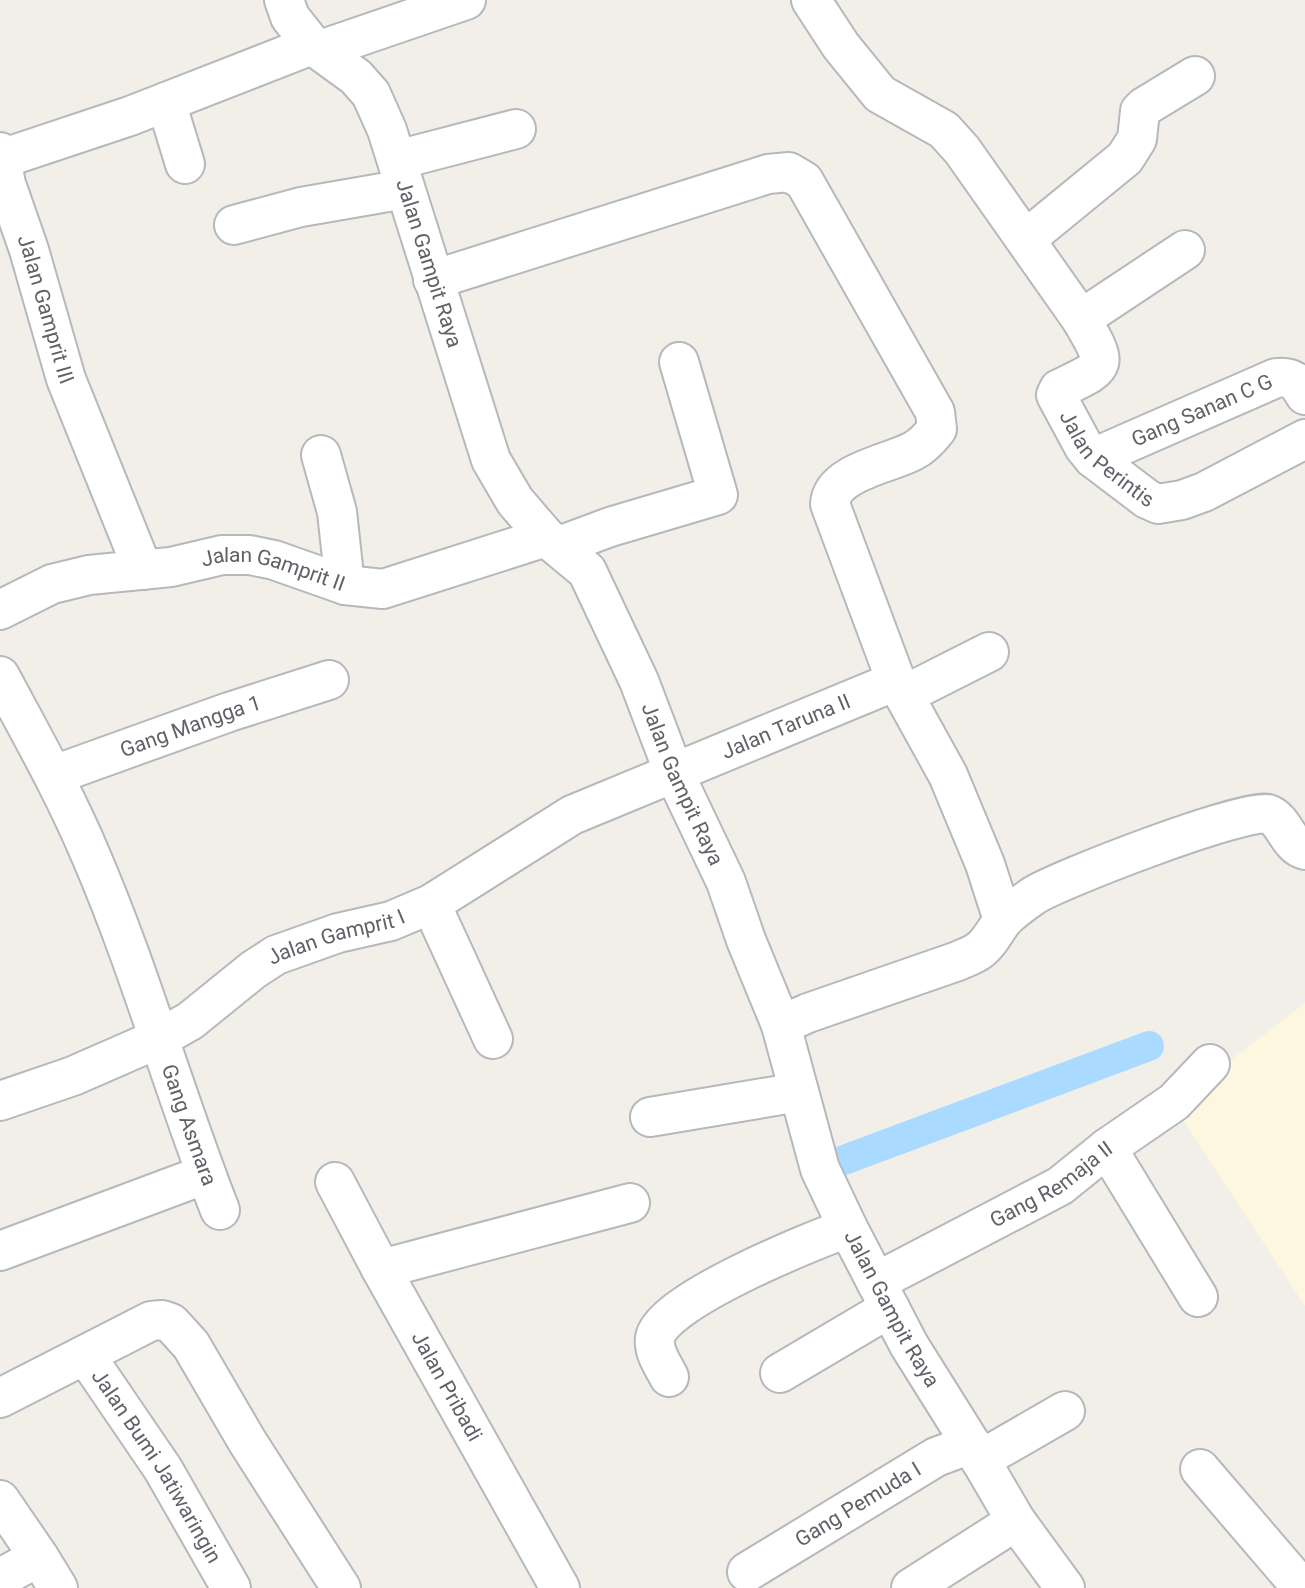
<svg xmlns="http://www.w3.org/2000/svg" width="1305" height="1588" font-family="Roboto,sans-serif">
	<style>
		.commercial { fill: #fef7e0 }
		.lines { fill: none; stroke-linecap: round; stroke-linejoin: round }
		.canal { stroke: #aadaff; stroke-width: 30 }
		.minor-casing { stroke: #b5b8bc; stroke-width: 42 }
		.minor { stroke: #fff; stroke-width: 38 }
		.labels { text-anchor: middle; stroke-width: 5; stroke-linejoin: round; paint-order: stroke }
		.street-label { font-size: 21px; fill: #5f6368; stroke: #fff }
	</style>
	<rect width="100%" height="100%" fill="#f1efe8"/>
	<!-- commercial -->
	<path class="commercial" d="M1305,1003V1306L1173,1105Z"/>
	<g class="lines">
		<!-- canal -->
		<path class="canal" d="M820,1169L1149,1046"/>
		<defs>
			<g id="minor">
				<path id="s1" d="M284,0L290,17L312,45L356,77L371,94L387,130L491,460L515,501L546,537L587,571L639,681L674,773L726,882L746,940L781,1025L820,1169L848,1228L909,1345L971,1444L1016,1521L1065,1588"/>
				<path id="s2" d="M811,0L841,46L880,94L944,130L962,150L1081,319C1110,368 1107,366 1059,389L1056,395L1084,447L1093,458L1147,499L1158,504L1182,500L1204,492L1305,439"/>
				<path d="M320,50L466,0"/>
				<path d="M166,102L185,164"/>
				<path id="s3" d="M0,152L6,184L29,250L66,379L143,570"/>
				<path d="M1,159L130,116L312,45"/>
				<path d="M397,160L516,129"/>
				<path d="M234,225L301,207L405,189"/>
				<path d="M1026,239L1125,158L1137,139L1140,111L1144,107L1195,76"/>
				<path d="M433,280L768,174L789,172L804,181L935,412L937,429C930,438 923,446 913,451C889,464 832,472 830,504L896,681L948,775L985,864L1003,920"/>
				<path d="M1081,319L1185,250"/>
				<path d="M321,455L337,512L345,585"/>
				<path id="s4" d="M1093,458L1276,378C1293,376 1297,382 1305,395"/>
				<path d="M559,546L610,527L718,495L679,362"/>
				<path id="s5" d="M0,610L52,584L89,575L171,567L222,555H250L274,560L345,585L383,589L546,537"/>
				<path id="s6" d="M0,676C32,736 65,794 91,856C141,972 174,1093 220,1210"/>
				<path d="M904,695L989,652"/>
				<path id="s7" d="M54,775L229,712L329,680"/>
				<path d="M431,904L493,1039"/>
				<path d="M781,1025L808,1013L958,961C964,958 971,956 977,952C989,945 995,930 1004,919C1012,911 1023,903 1033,896C1057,880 1247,807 1268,814C1285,820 1287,845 1305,850"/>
				<path id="s8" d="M0,1101L73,1076L160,1038L190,1021L253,970L276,955L338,933L391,921L431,904L572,815L896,681"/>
				<path d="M650,1117L799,1092"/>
				<path d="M1107,1148L1198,1297"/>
				<path id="s9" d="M335,1182L381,1269L560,1588"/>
				<path d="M0,1251L206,1174"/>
				<path d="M381,1269L630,1203"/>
				<path id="s10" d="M876,1282L1060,1186L1107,1148L1174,1102L1210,1064"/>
				<path id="s11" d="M86,1356L163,1469L231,1588"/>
				<path d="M780,1373L890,1308"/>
				<path d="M669,1377C663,1365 653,1352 655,1338C660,1302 813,1240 848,1228"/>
				<path d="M0,1398L151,1321L162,1320L171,1323L191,1345L247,1441L341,1588"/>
				<path d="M980,1460L1065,1411"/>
				<path d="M1200,1469L1302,1588"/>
				<path d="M0,1500L39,1557L0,1578"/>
				<path d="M39,1557L58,1588"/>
				<path id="s12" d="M747,1572L936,1457L971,1444"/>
				<path d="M911,1588L1016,1521"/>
			</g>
		</defs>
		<!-- minor casing -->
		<use href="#minor" class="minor-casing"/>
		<!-- minor -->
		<use href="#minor" class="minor"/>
	</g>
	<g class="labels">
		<!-- street labels -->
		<g class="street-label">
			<text dy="7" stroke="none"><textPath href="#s1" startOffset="310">Jalan Gampit Raya</textPath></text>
			<text dy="7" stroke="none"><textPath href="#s3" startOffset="164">Jalan Gamprit III</textPath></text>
			<text dy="7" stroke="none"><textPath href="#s4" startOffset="119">Gang Sanan C G</textPath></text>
			<text dy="7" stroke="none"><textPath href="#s2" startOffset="611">Jalan Perintis</textPath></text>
			<text dy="7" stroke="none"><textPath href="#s5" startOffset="284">Jalan Gamprit II</textPath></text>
			<text dy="7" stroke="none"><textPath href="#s7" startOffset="145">Gang Mangga 1</textPath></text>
			<text dy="7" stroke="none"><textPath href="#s8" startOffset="877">Jalan Taruna II</textPath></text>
			<text dy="7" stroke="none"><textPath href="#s1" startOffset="898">Jalan Gampit Raya</textPath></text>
			<text dy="7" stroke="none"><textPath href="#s8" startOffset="378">Jalan Gamprit I</textPath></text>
			<text dy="7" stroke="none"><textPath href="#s6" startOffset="488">Gang Asmara</textPath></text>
			<text dy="7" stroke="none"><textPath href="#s10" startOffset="201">Gang Remaja II</textPath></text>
			<text dy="7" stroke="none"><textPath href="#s1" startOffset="1465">Jalan Gampit Raya</textPath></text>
			<text dy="7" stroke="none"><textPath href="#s9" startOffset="233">Jalan Pribadi</textPath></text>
			<text dy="7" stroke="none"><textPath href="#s11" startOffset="131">Jalan Bumi Jatiwaringin</textPath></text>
			<text dy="7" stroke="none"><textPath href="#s12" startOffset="130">Gang Pemuda I</textPath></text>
		</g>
	</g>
</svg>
